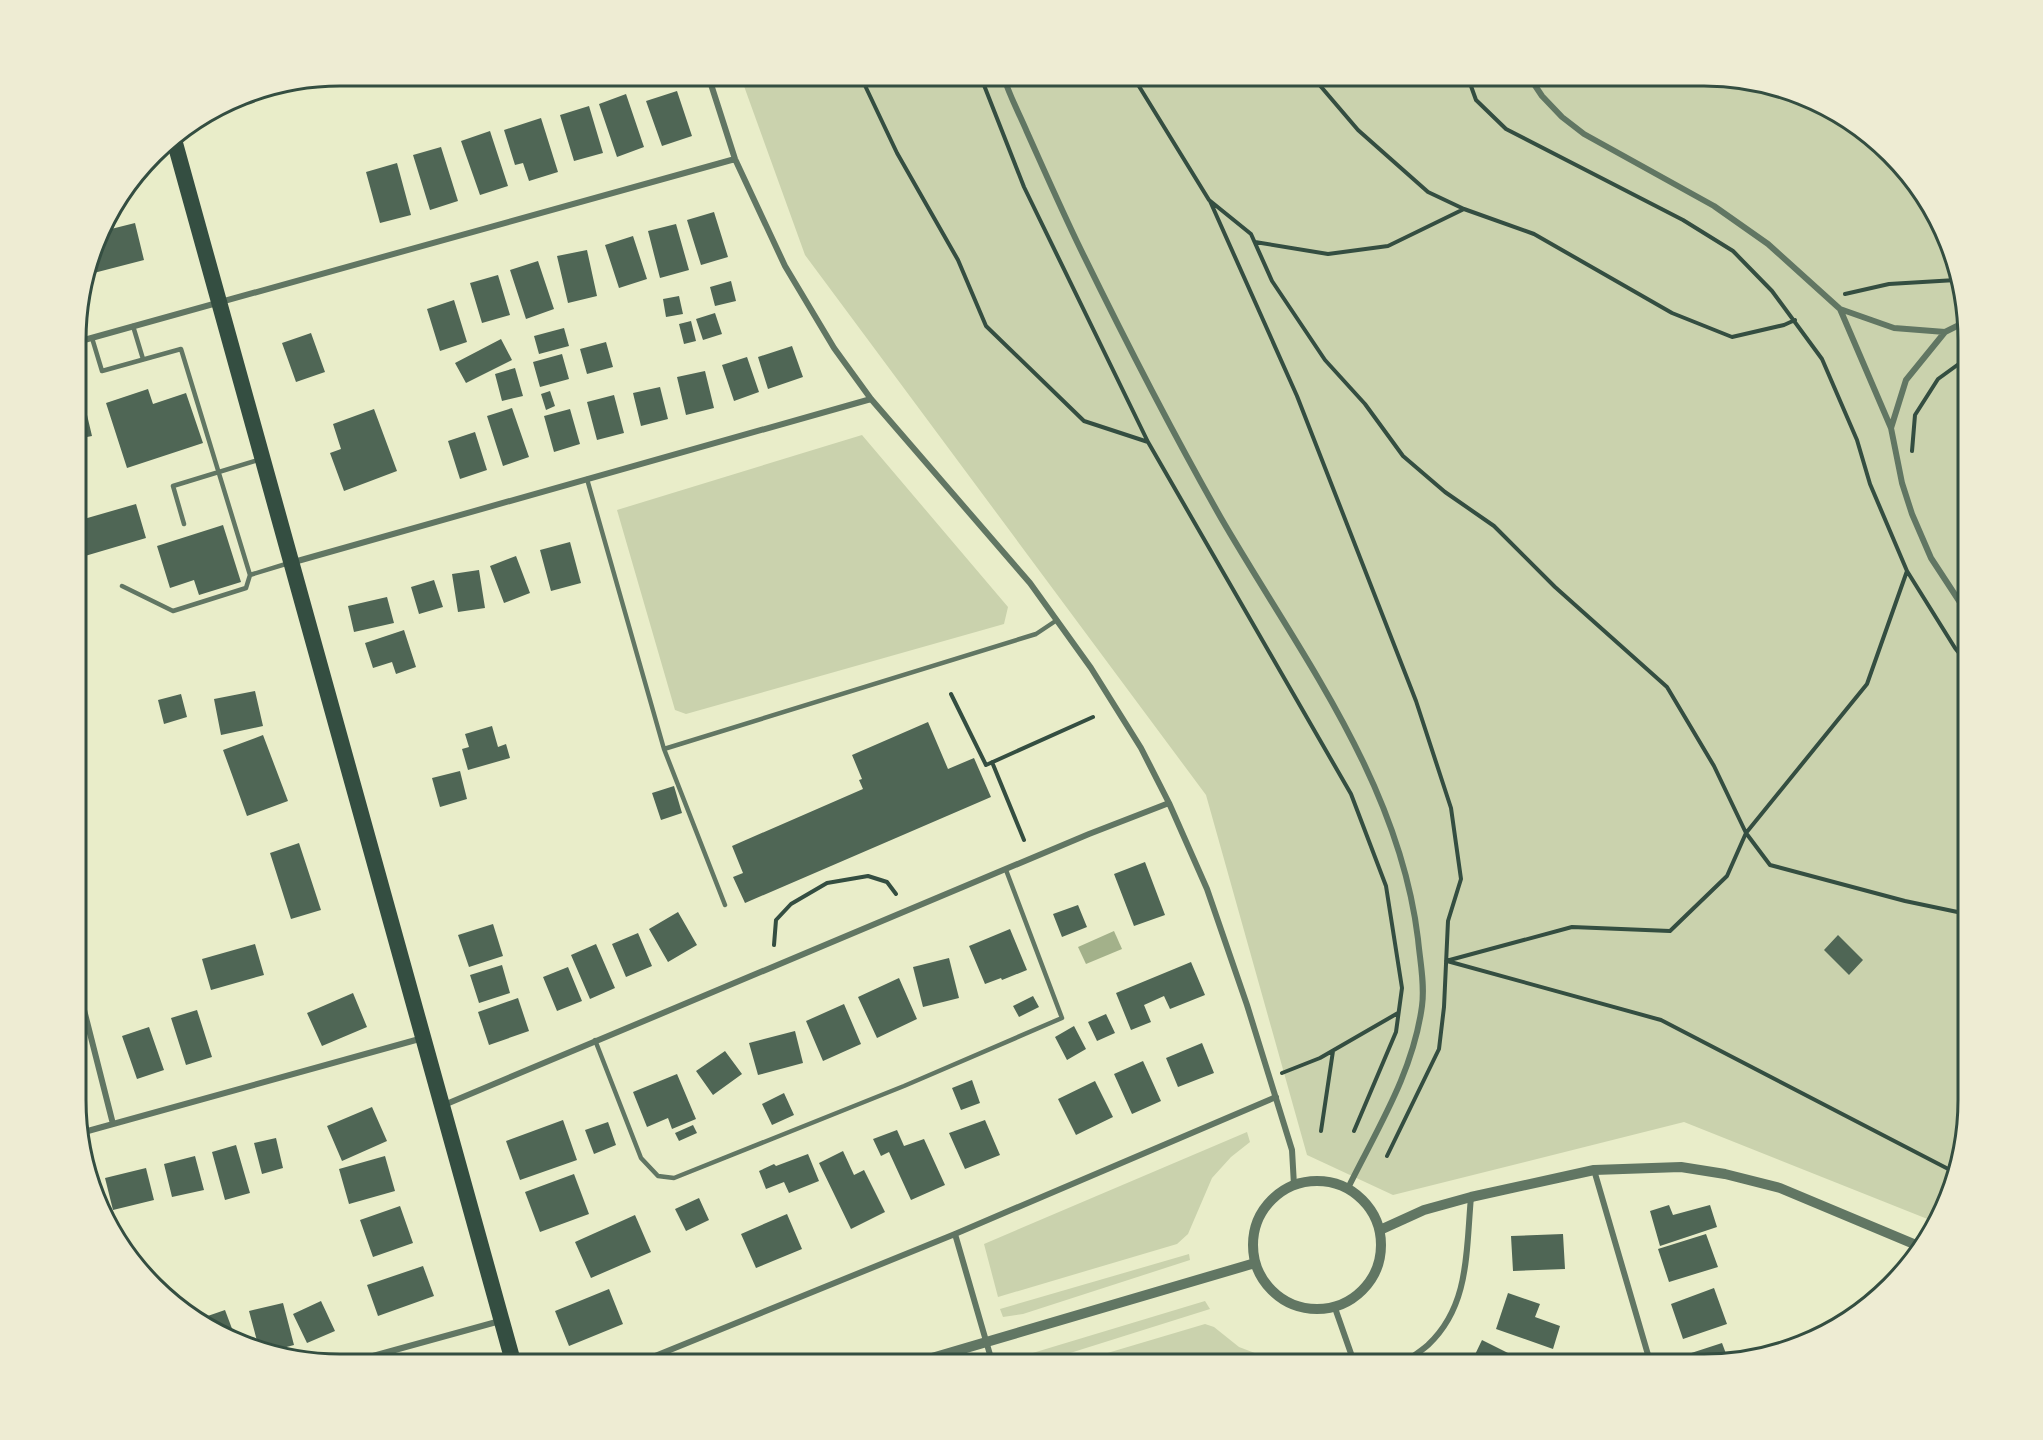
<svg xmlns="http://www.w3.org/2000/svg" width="2043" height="1440" font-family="'Noto Sans',sans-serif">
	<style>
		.green { fill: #cad2ad }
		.water { fill: #a3b18a }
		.building { fill: #4f6655 }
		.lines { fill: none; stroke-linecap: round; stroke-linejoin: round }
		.path { stroke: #344e41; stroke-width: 4 }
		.service { stroke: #617663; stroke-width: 4.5 }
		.minor { stroke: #617663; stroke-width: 6 }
		.tertiary { stroke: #617663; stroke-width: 10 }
		.trunk { stroke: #344e41; stroke-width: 16 }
		.rim { fill: none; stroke: #344e41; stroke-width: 3 }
	</style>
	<rect width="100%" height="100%" fill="#e9edc9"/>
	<!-- green -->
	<path class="green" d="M740,75L1721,76L1789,89L1864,129L1941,222L1967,322V1118L1954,1186L1935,1222L1684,1122L1393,1195L1307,1155L1206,795L805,255Z
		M862,435L1008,607L1004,624L686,714L675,710L617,510Z
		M1247,1132L1250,1142L1231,1157L1212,1178L1188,1234L1177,1244L998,1297L984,1244Z
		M1189,1254L1190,1260L1023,1314L1003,1317L1000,1309Z
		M1205,1301L1210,1309L1032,1365H1016L1013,1359Z
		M1205,1324L1214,1327L1239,1347L1287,1365H1067Z"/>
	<!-- water -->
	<path class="water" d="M1114,931L1122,949L1086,964L1078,947Z"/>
	<!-- building -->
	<path class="building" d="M385,75H403L404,83L387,86Z
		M677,91L692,136L662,146L646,101Z
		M626,94L644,147L617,157L599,104Z
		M589,106L603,153L574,161L560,115Z
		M541,118L558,172L529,181L523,163L515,165L504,130Z
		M490,131L508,186L480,195L461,141Z
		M441,147L458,201L430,210L413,155Z
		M397,163L411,215L380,223L366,172Z
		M714,212L728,257L701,265L687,220Z
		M135,223L144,260L86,275L99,232Z
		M676,224L689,270L660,278L648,231Z
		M633,236L647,279L619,288L605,245Z
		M587,250L597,296L568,303L557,256Z
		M538,261L554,309L526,319L510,270Z
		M498,275L510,315L482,323L470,283Z
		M731,281L736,301L715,306L710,287Z
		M679,296L683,314L666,317L663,299Z
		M454,300L467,342L440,351L427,309Z
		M715,313L722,334L703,340L696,319Z
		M691,321L696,341L684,344L679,324Z
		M564,328L569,346L539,354L534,336Z
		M311,333L325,372L296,382L282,343Z
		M501,339L512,360L466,383L455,363Z
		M606,342L613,367L587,374L580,349Z
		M792,346L803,377L768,389L758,357Z
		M562,354L569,379L540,387L533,362Z
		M747,357L759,392L734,401L722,365Z
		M515,368L523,396L502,401L495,374Z
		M705,371L714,408L686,415L677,377Z
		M660,387L668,419L641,426L633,393Z
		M148,389L153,404L186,393L203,443L127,468L106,403Z
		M550,391L555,406L546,410L541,394Z
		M614,395L624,433L597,440L587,402Z
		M84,402L92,436L77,439V404Z
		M512,408L529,457L503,466L487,416Z
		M374,409L397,471L344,491L330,453L341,449L333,424Z
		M570,409L580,444L554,452L544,416Z
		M475,432L487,470L460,479L448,441Z
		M136,504L146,538L85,556L77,530V521Z
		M223,525L241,582L199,595L194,580L170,588L157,546Z
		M570,542L581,583L551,591L540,550Z
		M516,556L530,593L504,603L490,566Z
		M479,570L485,608L458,612L452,574Z
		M434,580L443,607L419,614L411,587Z
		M387,597L394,623L354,632L348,606Z
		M404,630L416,667L396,674L392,662L373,668L365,643Z
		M255,691L263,726L221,735L214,699Z
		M181,694L187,717L164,724L158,700Z
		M928,722L948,769L974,758L991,797L745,903L733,877L743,873L732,846L863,789L859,780L862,779L852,755Z
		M492,726L498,747L506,744L510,758L468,770L462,749L469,747L465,734Z
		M263,735L288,801L247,816L223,750Z
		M460,771L467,799L440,807L432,778Z
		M674,786L682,813L661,820L652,793Z
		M299,843L321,910L291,919L270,853Z
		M1145,862L1165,915L1134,926L1114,874Z
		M1078,905L1087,927L1062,937L1053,914Z
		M678,912L697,945L668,962L649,929Z
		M493,924L503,956L469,967L458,935Z
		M1010,929L1027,970L1002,980L1001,978L985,984L969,946Z
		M638,933L652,966L626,977L612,944Z
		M1838,935L1863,960L1849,975L1824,950Z
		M255,944L264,975L211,990L202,959Z
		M596,944L615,988L590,999L571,955Z
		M949,958L959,998L923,1007L913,967Z
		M1191,962L1205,995L1170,1009L1164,996L1144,1005L1151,1022L1131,1030L1116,993Z
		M502,965L510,993L479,1003L470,975Z
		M568,967L582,1001L557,1011L543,977Z
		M899,978L917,1019L877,1038L858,997Z
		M353,993L367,1027L322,1046L307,1013Z
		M1033,996L1039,1007L1019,1017L1013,1006Z
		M518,998L529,1031L489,1045L478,1012Z
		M844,1004L861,1044L823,1061L806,1021Z
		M197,1010L212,1057L186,1065L171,1018Z
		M1106,1014L1115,1033L1097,1041L1088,1022Z
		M1074,1026L1086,1049L1067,1060L1055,1037Z
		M149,1027L164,1070L137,1079L122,1036Z
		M795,1031L803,1063L758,1075L749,1043Z
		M1202,1043L1214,1073L1178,1087L1166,1058Z
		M725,1051L742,1074L713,1095L696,1071Z
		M1143,1061L1161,1101L1132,1114L1114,1074Z
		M677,1074L696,1119L672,1129L668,1118L647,1127L633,1092Z
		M972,1080L980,1103L961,1110L952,1088Z
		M1095,1081L1113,1117L1076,1135L1058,1099Z
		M784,1093L794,1115L772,1125L762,1104Z
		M372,1107L387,1141L342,1161L327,1126Z
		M563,1120L577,1160L520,1180L506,1141Z
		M985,1120L1000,1155L965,1169L949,1133Z
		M608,1122L616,1145L594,1154L585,1130Z
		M693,1125L697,1133L679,1141L675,1133Z
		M897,1130L904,1146L924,1139L945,1185L911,1200L889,1152L881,1156L873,1139Z
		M276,1138L283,1168L262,1174L254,1143Z
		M236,1145L250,1193L225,1200L212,1152Z
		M843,1151L854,1175L864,1170L885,1212L851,1229L819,1163Z
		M808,1154L819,1181L789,1193L784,1182L766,1189L759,1171L774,1164L776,1166Z
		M195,1156L204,1190L172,1197L164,1164Z
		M385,1156L395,1191L349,1204L339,1169Z
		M146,1168L154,1200L113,1210L105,1178Z
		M574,1174L589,1214L540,1232L525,1192Z
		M699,1198L709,1220L686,1231L675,1209Z
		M1669,1205L1673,1215L1710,1205L1717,1227L1660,1246L1650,1211Z
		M400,1206L413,1243L373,1257L360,1220Z
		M787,1214L802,1249L756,1268L741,1234Z
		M635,1215L651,1252L591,1278L575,1242Z
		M1563,1234L1565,1269L1513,1271L1511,1236Z
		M1706,1234L1718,1267L1669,1282L1658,1249Z
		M423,1266L434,1296L378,1316L367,1285Z
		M1714,1288L1727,1324L1683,1339L1671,1304Z
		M609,1289L623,1324L569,1346L555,1311Z
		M1508,1293L1540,1304L1535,1317L1560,1326L1553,1349L1496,1329Z
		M321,1301L335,1331L307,1343L293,1314Z
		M283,1303L294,1345L264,1353L260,1352L249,1311Z
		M225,1310L237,1342L196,1320Z
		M1482,1340L1532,1365H1470Z
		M1722,1343L1728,1359L1704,1365H1685L1682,1356Z"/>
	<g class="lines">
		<!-- path -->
		<path class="path" d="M860,75L897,153L958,260L986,326L1084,421L1148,442
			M980,75L1024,187L1148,442L1351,794L1386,886L1402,988L1396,1032L1354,1131
			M1126,75L1137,83L1209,200L1251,234L1272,281L1325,360L1365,404L1403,456L1445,492L1494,526L1555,587L1667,687L1714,766L1746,833L1770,865L1905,901L1967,914
			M1311,75L1358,130L1428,192L1464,209L1534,234L1672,313L1732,337L1784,325L1795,320
			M1467,75L1476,100L1506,129L1683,220L1733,251L1772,291L1822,359L1857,440L1870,484L1907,571L1955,648L1967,663
			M1137,83L1142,75
			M1210,201L1297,396L1416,701L1451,808L1461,879L1448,921L1444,1007L1439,1049L1387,1156
			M1255,242L1328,254L1388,246L1464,209
			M1845,294L1889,284L1956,280
			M1912,451L1915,415L1938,379L1967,358
			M951,694L986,765L1093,717
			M992,762L1024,840
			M774,945L776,920L791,904L827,883L868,876L887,882L896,894
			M1446,961L1572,927L1670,931L1727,876L1746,833L1867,684L1907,571
			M1447,961L1661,1020L1956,1173
			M1282,1073L1320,1058L1398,1013
			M1321,1131L1333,1051"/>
		<!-- service -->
		<path class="service" d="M133,326L143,359
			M92,338L102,371L181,349L250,575L289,563
			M587,479L664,749L1036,634L1057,620
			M184,524L173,486L258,460
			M122,586L173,611L246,588L250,575
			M664,749L725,905
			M595,1040L641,1158L658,1176L674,1178L904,1086L1062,1018L1006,870"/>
		<!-- minor -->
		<path class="minor" d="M708,75L735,159L785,266L834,348L871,399L1030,583L1091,668L1141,748L1169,803L1207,889L1247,1005L1292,1150L1294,1185
			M1003,75C1009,95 1019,113 1027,132C1045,172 1062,211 1081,250C1125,340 1171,430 1221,518C1298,651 1399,781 1418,939C1420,961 1425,984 1422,1006C1413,1073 1377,1129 1348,1188
			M1528,75L1542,96L1562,117L1584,134L1714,206L1768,244L1840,309L1891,428L1902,483L1912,514L1931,558L1967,613
			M1840,309L1894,328L1945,332L1967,321
			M77,342L735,159
			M1891,428L1906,380L1945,332
			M294,562L871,399
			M82,1002L113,1124
			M444,1105L1089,834L1169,803
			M77,1134L423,1038
			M1594,1170L1651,1365
			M955,1234L993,1365
			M1335,1308L1355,1365
			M344,1364L500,1321
			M633,1365L955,1234L1276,1097
			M1401,1365C1410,1358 1420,1352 1428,1345C1470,1306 1466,1250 1471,1197"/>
		<!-- tertiary -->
		<path class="tertiary" d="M1253 1245a64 64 0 1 1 128 0a64 64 0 1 1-128 0Z
			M1380,1230L1424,1210L1471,1197L1594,1170L1681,1167L1725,1174L1780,1188L1921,1247
			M908,1365L1255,1263"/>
		<!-- trunk -->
		<path class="trunk" d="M173,136L514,1365"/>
	</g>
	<!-- crop -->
	<path d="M0 0H2043V1440H0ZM340 86H1704A254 254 0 0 1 1958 340V1100A254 254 0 0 1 1704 1354H340A254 254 0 0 1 86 1100V340A254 254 0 0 1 340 86Z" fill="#eeecd3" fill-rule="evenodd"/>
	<path class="rim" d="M340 86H1704A254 254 0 0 1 1958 340V1100A254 254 0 0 1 1704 1354H340A254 254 0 0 1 86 1100V340A254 254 0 0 1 340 86Z"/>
</svg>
